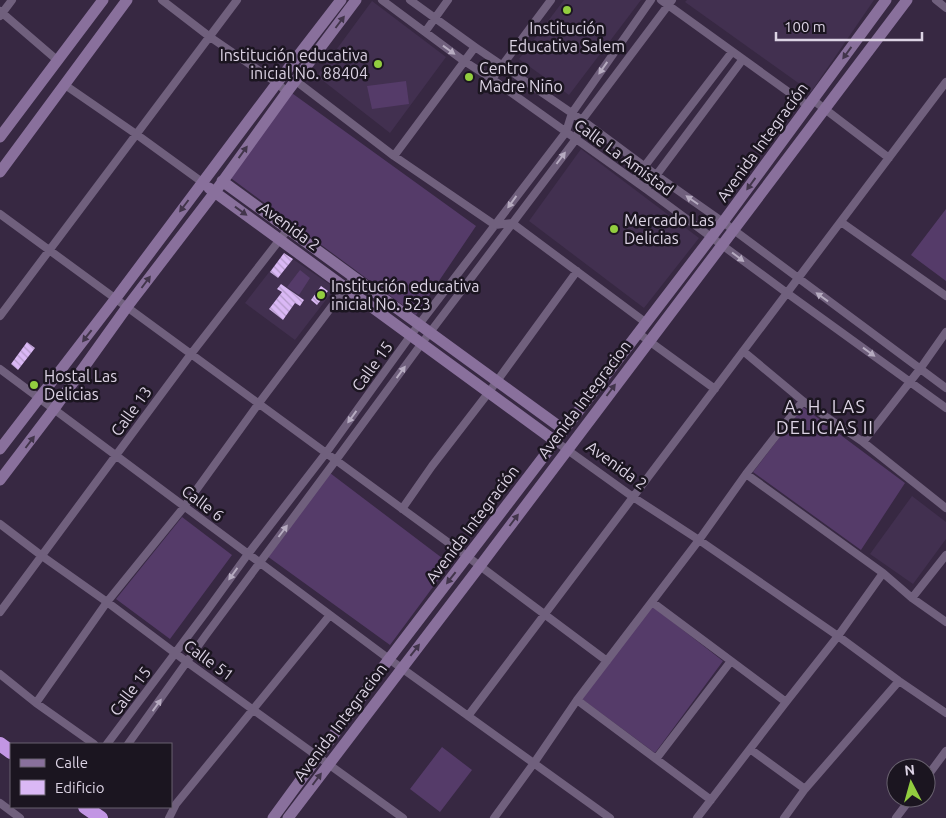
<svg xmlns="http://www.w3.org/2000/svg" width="946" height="818" font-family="Ubuntu,sans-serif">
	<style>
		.built { fill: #423050 }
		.grass { fill: #553b69 }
		.building { fill: url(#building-back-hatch) }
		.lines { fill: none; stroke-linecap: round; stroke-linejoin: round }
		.street { stroke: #70607d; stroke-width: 8 }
		.secondary { stroke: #89709c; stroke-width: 11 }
		.highway { stroke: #c296e4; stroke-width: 14 }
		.oneway { fill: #42354b }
		.oneway2 { fill: #b6abc0 }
		.poi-dot { fill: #92cd3f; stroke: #1b1520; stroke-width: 2 }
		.labels { text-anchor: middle; stroke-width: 5; stroke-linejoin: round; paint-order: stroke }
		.poi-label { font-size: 16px; fill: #dcd3e4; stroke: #1b1520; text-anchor: start }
		.street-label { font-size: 16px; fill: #dcd3e4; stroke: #1b1520 }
		.neighbourhood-label { font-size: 18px; letter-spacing: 1px; fill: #dcd3e4; stroke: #1b1520 }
	</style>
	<defs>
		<pattern id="building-back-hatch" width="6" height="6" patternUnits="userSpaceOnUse" patternTransform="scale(1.25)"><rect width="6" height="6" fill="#dab8f5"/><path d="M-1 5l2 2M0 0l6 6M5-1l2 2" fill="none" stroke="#b49ac9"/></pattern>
	</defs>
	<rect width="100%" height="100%" fill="#372842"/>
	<!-- built -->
	<path class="built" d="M564,0H641L569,95L519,59Z
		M687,0H874L811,92L685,2Z
		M372,1L446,57L390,133L317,76Z
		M581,149L699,238L644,308L529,221Z
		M284,253L335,288L295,340L245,303Z
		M912,496L946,522V539L913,584L870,554Z"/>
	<!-- grass -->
	<path class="grass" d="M406,81L409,104L372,109L367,86Z
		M289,91L476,226L416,315L228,176Z
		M946,209V281L911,255Z
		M300,270L310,278L299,295L287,287Z
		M803,407L905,483L861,550L753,472Z
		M330,473L450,564L390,645L267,556Z
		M182,517L232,555L170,639L116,599Z
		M652,606L723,661L655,753L582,699Z
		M442,747L472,770L440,812L410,789Z"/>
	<!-- building -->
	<path class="building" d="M284,253L293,259L278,278L270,272Z
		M281,284L304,300L300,306L295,303L283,320L269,309L282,292L277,289Z
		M321,286L328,291L317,305L311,300Z
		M27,342L35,348L18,370L11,364Z"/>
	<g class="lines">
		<!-- street -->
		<path class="street" d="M162,0L210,37L277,83L287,92
			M382,0L464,61L492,79L646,189L787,293L946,408
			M410,0L475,47L582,120L656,175L723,222L946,388
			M661,0L808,106
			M936,0L946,8
			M0,11L57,60
			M0,16L12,0
			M425,32L448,0
			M492,79L551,0
			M296,81L394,156L495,225L512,223L645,322
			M65,85L136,134L202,182
			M813,100L889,158
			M394,156L475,47
			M634,180L732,52
			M646,189L743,59
			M0,214L468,557L607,661
			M841,222L946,296
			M0,316L237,0
			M638,333L715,389
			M743,351L803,401L863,442L946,508
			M0,369L389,659L610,818
			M555,441L633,497L699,540L838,636L899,681L946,713
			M863,442L920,369L946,332
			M746,474L883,573L912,598L946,622
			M402,509L432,466L489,392L577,271
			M0,524L42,556L107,602L187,662L403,818
			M912,598L946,555
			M652,602L786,702
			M0,612L191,354L288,229
			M0,674L36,703L94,744
			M577,700L711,800
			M36,703L107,602L184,507L259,403L354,277
			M468,716L946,82
			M107,744L206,612L248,554L326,453L411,335L566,132L572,113L651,0
			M128,744L206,635L336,460L422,343L576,139L582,120L672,0
			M750,749L805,789
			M656,759L731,661
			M926,778L946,751
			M0,803L20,818
			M169,818L176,804L330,615
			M494,818L534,763L577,700L699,540L746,474L803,401
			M697,818L786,702L838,636L883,573
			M784,818L805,789L899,681
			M896,818L911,798"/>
		<!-- secondary -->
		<path class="secondary" d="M0,137L103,0
			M0,172L127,0
			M222,181L564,430
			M209,188L555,441
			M0,449L116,298L277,83L341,0
			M0,480L54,409L127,307L215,192L287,92L356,0
			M273,818L389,659L723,222L886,0
			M288,818L480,566L907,0"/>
		<!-- highway -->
		<path class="highway" d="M0,744L11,752
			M85,807L101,818"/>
	</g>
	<!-- one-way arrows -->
	<defs><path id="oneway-solid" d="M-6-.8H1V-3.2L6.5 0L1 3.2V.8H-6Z" transform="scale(1.25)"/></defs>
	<g class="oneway">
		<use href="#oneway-solid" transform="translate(340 22) rotate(-53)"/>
		<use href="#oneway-solid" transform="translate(847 53) rotate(126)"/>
		<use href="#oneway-solid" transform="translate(243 152) rotate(-54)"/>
		<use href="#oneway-solid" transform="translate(751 184) rotate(126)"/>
		<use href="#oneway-solid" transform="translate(184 206) rotate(127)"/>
		<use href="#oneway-solid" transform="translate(241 211) rotate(36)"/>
		<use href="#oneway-solid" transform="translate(146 282) rotate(-53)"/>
		<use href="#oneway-solid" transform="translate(87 336) rotate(128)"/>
		<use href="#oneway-solid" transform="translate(611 390) rotate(-53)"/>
		<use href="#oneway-solid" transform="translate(30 442) rotate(-53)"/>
		<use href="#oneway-solid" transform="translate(514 520) rotate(-53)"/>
		<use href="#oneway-solid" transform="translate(451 578) rotate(128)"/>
		<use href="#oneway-solid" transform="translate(415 650) rotate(-52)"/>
		<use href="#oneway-solid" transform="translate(317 779) rotate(-53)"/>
	</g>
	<g class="oneway2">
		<use href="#oneway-solid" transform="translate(449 50) rotate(36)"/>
		<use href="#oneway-solid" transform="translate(603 68) rotate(125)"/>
		<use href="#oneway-solid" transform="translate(561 158) rotate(-53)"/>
		<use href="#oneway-solid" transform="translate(692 200) rotate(-145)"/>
		<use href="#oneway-solid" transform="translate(512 202) rotate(126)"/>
		<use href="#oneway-solid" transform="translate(738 257) rotate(37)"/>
		<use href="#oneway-solid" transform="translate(822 297) rotate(-144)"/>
		<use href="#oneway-solid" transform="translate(869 352) rotate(36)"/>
		<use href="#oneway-solid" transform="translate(401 372) rotate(-54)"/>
		<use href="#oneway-solid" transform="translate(352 417) rotate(126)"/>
		<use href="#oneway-solid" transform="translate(283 531) rotate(-53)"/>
		<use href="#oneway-solid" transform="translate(233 574) rotate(126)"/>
		<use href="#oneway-solid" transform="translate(157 705) rotate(-54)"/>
	</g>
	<!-- markers -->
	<g class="poi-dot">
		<circle cx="567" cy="10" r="5"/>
		<circle cx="378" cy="64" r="5"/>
		<circle cx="469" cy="77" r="5"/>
		<circle cx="614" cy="229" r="5"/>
		<circle cx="321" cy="295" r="5"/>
		<circle cx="34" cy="385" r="5"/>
	</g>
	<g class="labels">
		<!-- poi labels -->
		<g class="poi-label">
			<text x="567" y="34" text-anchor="middle">Institución<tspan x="567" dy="18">Educativa Salem</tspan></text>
			<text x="368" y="61" text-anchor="end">Institución educativa<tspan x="368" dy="18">inicial No. 88404</tspan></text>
			<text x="479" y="74">Centro<tspan x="479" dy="18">Madre Niño</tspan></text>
			<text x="624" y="226">Mercado Las<tspan x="624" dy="18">Delicias</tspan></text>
			<text x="331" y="292">Institución educativa<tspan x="331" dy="18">inicial No. 523</tspan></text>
			<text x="44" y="382">Hostal Las<tspan x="44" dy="18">Delicias</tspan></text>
		</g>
		<!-- street labels -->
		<g class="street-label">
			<text transform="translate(762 142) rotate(-54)" y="6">Avenida Integración</text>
			<text transform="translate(624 157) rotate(36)" y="6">Calle La Amistad</text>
			<text transform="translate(290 226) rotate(36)" y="6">Avenida 2</text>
			<text transform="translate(372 366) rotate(-54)" y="6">Calle 15</text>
			<text transform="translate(584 399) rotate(-53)" y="6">Avenida Integracion</text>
			<text transform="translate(131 411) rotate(-54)" y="6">Calle 13</text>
			<text transform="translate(617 465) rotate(36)" y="6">Avenida 2</text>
			<text transform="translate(203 503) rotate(37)" y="6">Calle 6</text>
			<text transform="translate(472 524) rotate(-53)" y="6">Avenida Integración</text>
			<text transform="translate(209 660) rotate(36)" y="6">Calle 51</text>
			<text transform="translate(130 691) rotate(-53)" y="6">Calle 15</text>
			<text transform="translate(340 722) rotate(-53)" y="6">Avenida Integracion</text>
		</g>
		<!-- neighbourhood labels -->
		<g class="neighbourhood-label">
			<text x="825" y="413">A. H. LAS<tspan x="825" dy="21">DELICIAS II</tspan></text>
		</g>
	</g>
	<!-- legend -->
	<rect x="10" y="743" width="162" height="65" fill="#1b1520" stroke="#68616e"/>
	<rect x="20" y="759" width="25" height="8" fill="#89709c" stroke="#68616e"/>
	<text x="55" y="768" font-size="15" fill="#dcd3e4">Calle</text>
	<rect x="20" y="780" width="25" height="15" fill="#dab8f5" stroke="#68616e"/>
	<text x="55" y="793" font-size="15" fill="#dcd3e4">Edificio</text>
	<!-- north arrow -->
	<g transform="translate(911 783) rotate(354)"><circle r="24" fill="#1b1520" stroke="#68616e"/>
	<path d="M0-4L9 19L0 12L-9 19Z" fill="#92cd3f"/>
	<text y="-8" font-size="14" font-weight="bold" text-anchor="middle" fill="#dcd3e4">N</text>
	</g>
	<!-- scale -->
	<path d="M776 32v8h146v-8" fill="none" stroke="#dcd3e4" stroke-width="2.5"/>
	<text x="784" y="32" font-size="15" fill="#dcd3e4" stroke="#1b1520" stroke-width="4" paint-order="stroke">100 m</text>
</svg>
